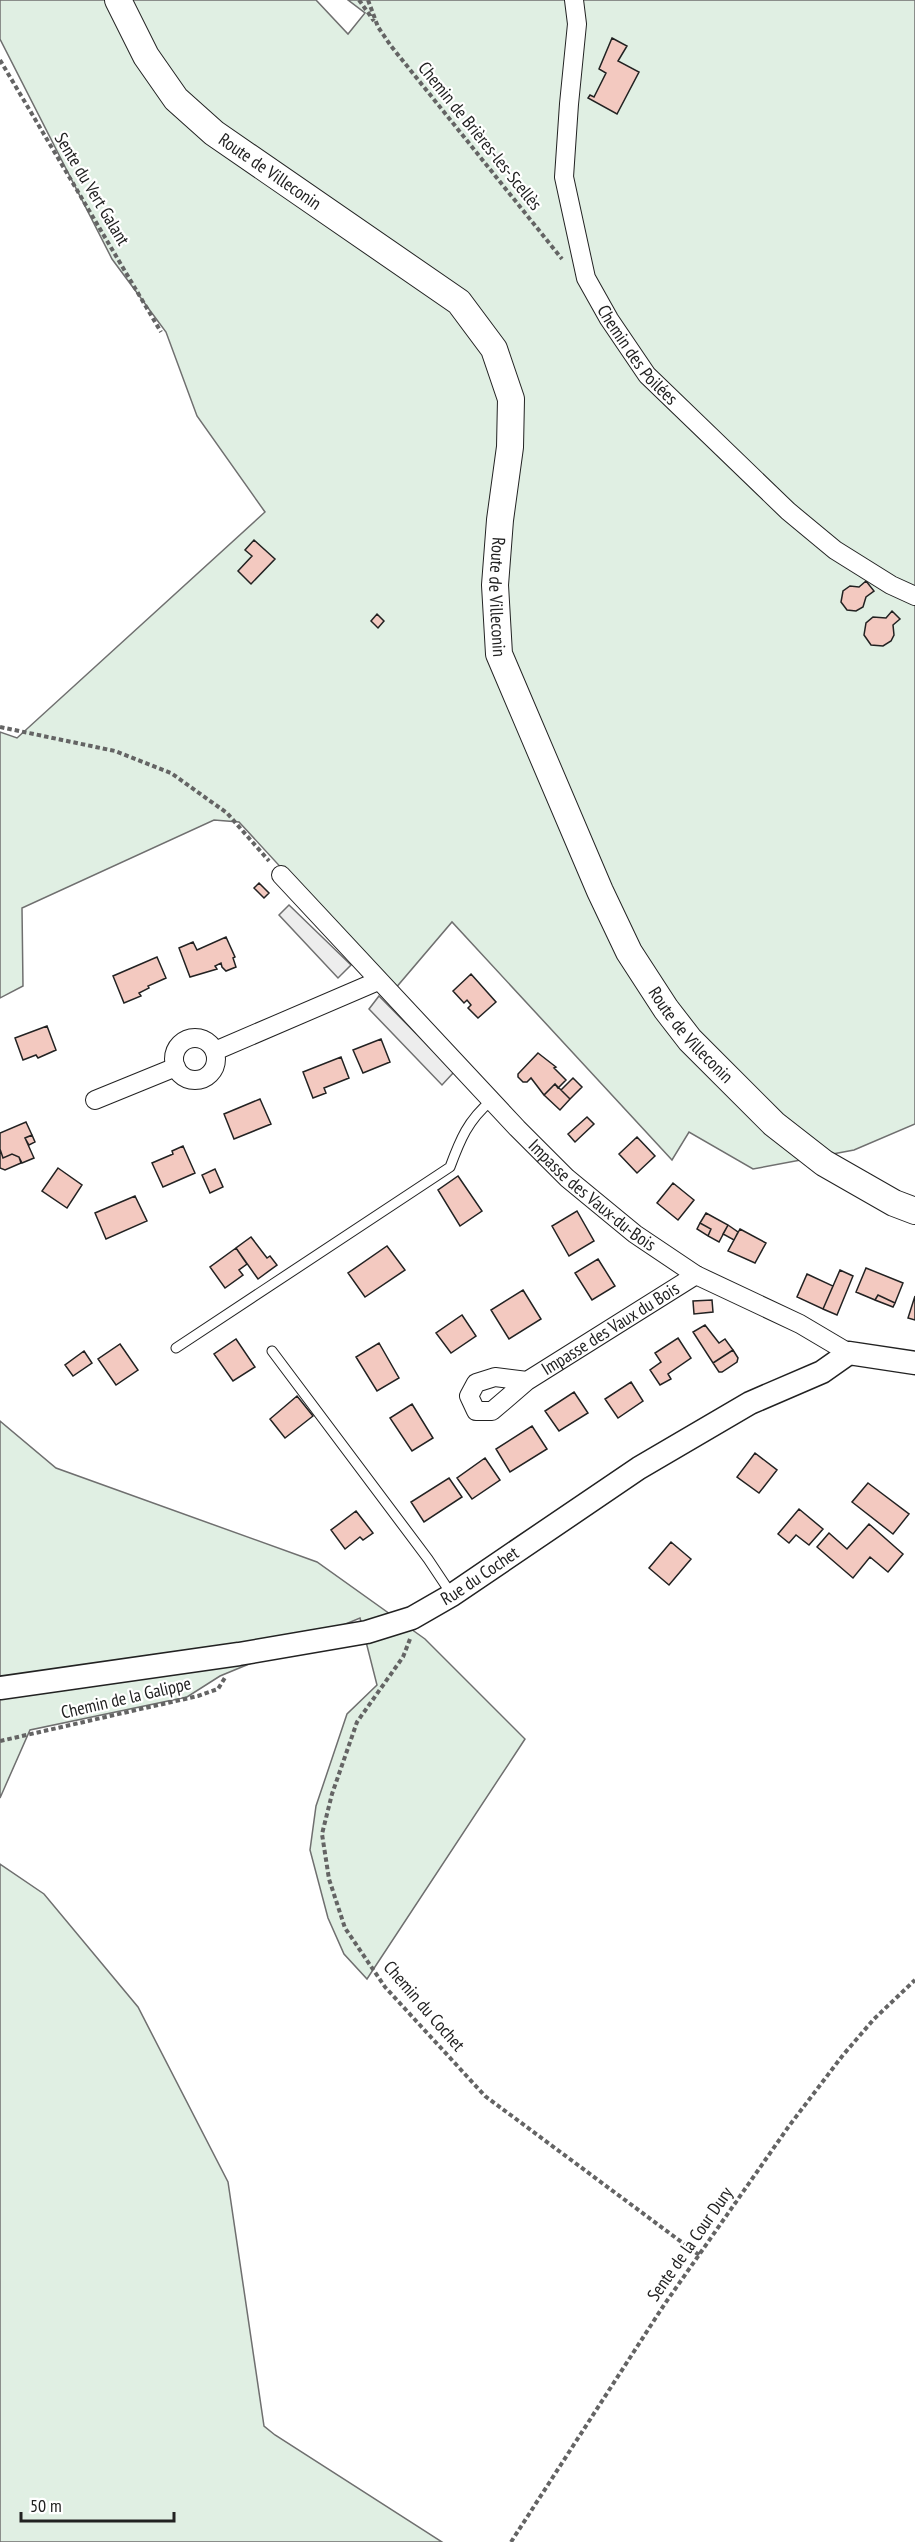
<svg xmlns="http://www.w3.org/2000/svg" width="915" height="2542" font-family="'PT Sans Narrow',sans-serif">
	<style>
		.green { fill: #e0efe3; stroke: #6f6f6f; stroke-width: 1.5 }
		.parking { fill: #ededed; stroke: #6f6f6f; stroke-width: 1.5 }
		.building { fill: #f3c9c0; stroke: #222; stroke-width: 1.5 }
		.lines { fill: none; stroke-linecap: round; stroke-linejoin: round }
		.service-casing { stroke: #222; stroke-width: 11 }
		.minor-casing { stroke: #222; stroke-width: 20 }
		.tertiary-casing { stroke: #222; stroke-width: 25 }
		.secondary-casing { stroke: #222; stroke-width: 28 }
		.path { stroke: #646464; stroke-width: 4; stroke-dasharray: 4.5 3; stroke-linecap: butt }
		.service { stroke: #fff; stroke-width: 9 }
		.minor { stroke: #fff; stroke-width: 18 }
		.tertiary { stroke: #fff; stroke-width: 22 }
		.secondary { stroke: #fff; stroke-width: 26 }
		.labels { text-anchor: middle; stroke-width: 4.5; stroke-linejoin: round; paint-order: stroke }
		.street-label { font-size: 18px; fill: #222; stroke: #fff }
	</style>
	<rect width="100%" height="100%" fill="#fff"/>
	<!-- green -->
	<path class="green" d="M0,0H316L348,34L365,13L348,0H915V1124L854,1150L753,1169L689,1132L672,1160L452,922L394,990L239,822L214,820L22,908L23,986L0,998V732L17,738L265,512L197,416L166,332L112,259L0,39Z
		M0,1421L56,1468L317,1562L425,1639L525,1739L367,1979L344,1954L328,1918L310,1850L316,1806L347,1714L377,1685L360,1618L220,1676L187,1697L30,1730L0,1798Z
		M0,1864L44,1894L138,2007L228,2182L264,2426L275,2435L442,2542H0Z"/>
	<!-- parking -->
	<path class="parking" d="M289,905L351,965L338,978L279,915Z
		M379,996L454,1072L442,1085L369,1009Z"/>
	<!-- building -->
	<path class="building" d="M612,38L627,46L618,61L639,72L617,114L588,98L590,95L594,97L606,73L599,69Z
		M254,540L275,559L251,584L238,571L252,556L245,550Z
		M866,581L874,591L866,597L863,607L856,611L847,610L841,602L843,591L850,586L859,587Z
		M892,611L900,619L893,625L894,635L891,641L883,646L871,645L864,635L866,623L873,617L886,618Z
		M377,614L384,621L378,628L371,621Z
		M259,883L269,893L264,898L254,888Z
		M226,937L235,957L233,958L236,967L226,971L222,967L221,963L215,966L217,969L190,977L179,948L193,942L197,950Z
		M157,957L166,978L148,986L149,988L139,993L141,996L124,1003L113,976Z
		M471,974L496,1002L478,1018L468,1008L471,1005L467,1000L464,1003L453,991Z
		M47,1026L56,1050L38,1058L36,1055L23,1060L15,1038Z
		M381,1039L390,1062L363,1073L353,1050Z
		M538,1053L556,1067L554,1068L566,1080L558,1088L555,1084L544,1095L531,1078L527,1082H523L518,1077V1074Z
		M341,1057L349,1078L324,1088L326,1093L313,1098L303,1072Z
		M573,1078L582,1087L570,1099L561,1090Z
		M555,1084L570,1099L560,1110L544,1095Z
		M260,1099L271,1124L234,1139L224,1114Z
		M587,1117L594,1124L575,1142L568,1134Z
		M26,1122L32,1135L25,1138L34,1158L22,1163L19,1157L12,1154L3,1158L0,1149V1133Z
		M32,1135L35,1142L29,1145L25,1138Z
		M637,1137L655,1156L637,1173L619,1154Z
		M183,1146L195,1173L163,1187L152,1163L173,1154L172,1151Z
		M0,1149L3,1158L12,1154L19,1157L21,1163L5,1170L0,1168Z
		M58,1168L82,1185L67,1208L42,1191Z
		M215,1169L223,1187L210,1193L202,1175Z
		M458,1176L482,1211L460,1226L438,1190Z
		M673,1183L694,1200L678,1220L657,1203Z
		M135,1196L147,1221L106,1239L95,1213Z
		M577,1211L594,1241L569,1256L552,1226Z
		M706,1213L728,1225L719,1242L708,1236L711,1229L700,1223Z
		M700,1223L711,1229L708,1236L697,1229Z
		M728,1225L738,1232L734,1240L723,1234Z
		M740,1229L766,1243L755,1263L728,1251Z
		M251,1237L267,1258L270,1256L277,1265L258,1279L236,1248Z
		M387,1246L405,1270L365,1297L348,1273Z
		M236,1248L247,1264L239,1270L243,1275L225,1288L210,1267Z
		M598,1259L615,1286L592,1300L575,1273Z
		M866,1268L903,1283L895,1303L878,1295L875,1300L856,1292Z
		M840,1270L853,1276L837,1315L823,1309Z
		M807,1274L833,1286L823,1309L797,1297Z
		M523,1290L541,1319L509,1339L491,1310Z
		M878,1295L895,1303L893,1307L875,1300Z
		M915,1296V1320L908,1318Z
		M712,1300L713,1312L694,1314L693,1301Z
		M462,1315L476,1336L451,1353L436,1333Z
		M705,1325L719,1343L725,1339L733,1350L713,1363L693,1332Z
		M678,1338L691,1358L668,1374L671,1379L660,1385L650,1370L661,1362L655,1353Z
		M236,1339L255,1367L233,1381L214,1354Z
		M379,1343L399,1378L377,1391L356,1357Z
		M120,1344L138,1370L116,1385L98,1359Z
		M733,1350L738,1358L737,1362L722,1372H719L713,1363Z
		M84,1351L92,1363L73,1376L65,1365Z
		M631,1382L643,1401L618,1418L605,1399Z
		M574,1392L588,1413L559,1431L545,1411Z
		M297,1396L313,1416L285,1438L270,1419Z
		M412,1404L433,1438L412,1451L390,1418Z
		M532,1426L547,1449L510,1472L496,1449Z
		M755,1453L777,1470L759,1493L737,1477Z
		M485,1458L500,1480L472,1499L457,1478Z
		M449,1478L462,1497L424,1522L411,1502Z
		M868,1483L909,1514L893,1534L852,1502Z
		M799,1509L823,1529L809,1545L796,1535L789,1543L778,1534Z
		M356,1511L373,1533L363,1540L360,1537L345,1549L331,1530Z
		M869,1524L903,1554L888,1572L870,1557L853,1578L817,1547L829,1533L847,1549Z
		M671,1542L691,1559L669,1585L649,1568Z"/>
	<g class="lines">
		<defs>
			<path id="service" d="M176,1348L450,1167C460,1140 468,1120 491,1101
				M272,1351L428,1559L452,1595"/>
			<g id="minor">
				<path id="s1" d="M574,0L577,24L569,104L564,177L586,278L609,319L647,375L788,511L835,550L891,585L915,596"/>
				<path id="s2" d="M281,875L517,1128L567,1178L635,1234L696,1275L800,1324L849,1353"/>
				<circle cx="195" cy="1059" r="21"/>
				<path d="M215,1051L378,981"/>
				<path d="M95,1100L176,1067"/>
				<path id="s3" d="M527,1381L492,1411H476L469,1396L476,1383L495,1377L527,1381L696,1275"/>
			</g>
			<g id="tertiary">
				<path id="s4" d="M0,1688L239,1654L367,1632L412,1618L452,1595L639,1468L750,1403L822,1372L849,1353L915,1363"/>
			</g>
			<g id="secondary">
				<path id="s5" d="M118,0L146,56L176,99L214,133L459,302L494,349L511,399L510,447L500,520L495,585L499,654L600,891L629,952L666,1009L690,1040L774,1124L824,1163L894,1203L915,1211"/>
			</g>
		</defs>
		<!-- service casing -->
		<use href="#service" class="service-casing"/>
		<!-- minor casing -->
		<use href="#minor" class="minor-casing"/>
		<!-- tertiary casing -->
		<use href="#tertiary" class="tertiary-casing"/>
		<!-- secondary casing -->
		<use href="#secondary" class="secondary-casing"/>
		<!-- path -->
		<path class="path" d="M359,0L374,21
			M368,0L378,27L391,46L562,259
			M0,60L161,332
			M0,727L115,751L171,773L227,813L269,861
			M410,1639L403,1657L357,1722L332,1794L322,1834L329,1879L345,1928L385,1987L485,2096L699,2255
			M0,1741L198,1696L218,1689L226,1676
			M511,2542L664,2305L789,2126L843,2055L874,2019L915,1980"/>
		<!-- service -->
		<use href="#service" class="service"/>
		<!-- minor -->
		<use href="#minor" class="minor"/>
		<!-- tertiary -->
		<use href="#tertiary" class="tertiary"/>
		<!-- secondary -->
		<use href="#secondary" class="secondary"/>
	</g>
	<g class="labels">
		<!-- street labels -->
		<g class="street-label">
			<text transform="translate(480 136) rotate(51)" y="6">Chemin de Brières-les-Scellès</text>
			<text dy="6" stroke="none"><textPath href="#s5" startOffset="234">Route de Villeconin</textPath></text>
			<text transform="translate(92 189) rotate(59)" y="6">Sente du Vert Galant</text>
			<text dy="6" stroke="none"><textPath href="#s1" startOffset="374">Chemin des Poilées</textPath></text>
			<text dy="6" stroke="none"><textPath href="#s5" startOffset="774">Route de Villeconin</textPath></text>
			<text dy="6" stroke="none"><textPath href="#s5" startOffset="1260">Route de Villeconin</textPath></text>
			<text dy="6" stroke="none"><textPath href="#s2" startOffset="447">Impasse des Vaux-du-Bois</textPath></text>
			<text dy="6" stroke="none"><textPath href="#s3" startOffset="244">Impasse des Vaux du Bois</textPath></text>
			<text dy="6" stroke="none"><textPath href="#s4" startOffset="498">Rue du Cochet</textPath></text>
			<text transform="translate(126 1698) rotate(-13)" y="6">Chemin de la Galippe</text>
			<text transform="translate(424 2006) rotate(49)" y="6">Chemin du Cochet</text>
			<text transform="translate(690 2244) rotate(-55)" y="6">Sente de la Cour Dury</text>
		</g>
	</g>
	<!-- scale -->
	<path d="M21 2512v9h153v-9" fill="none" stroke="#222222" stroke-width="3"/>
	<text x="30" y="2512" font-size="18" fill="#222222" stroke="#ffffff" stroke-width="4.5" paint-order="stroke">50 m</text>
</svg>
